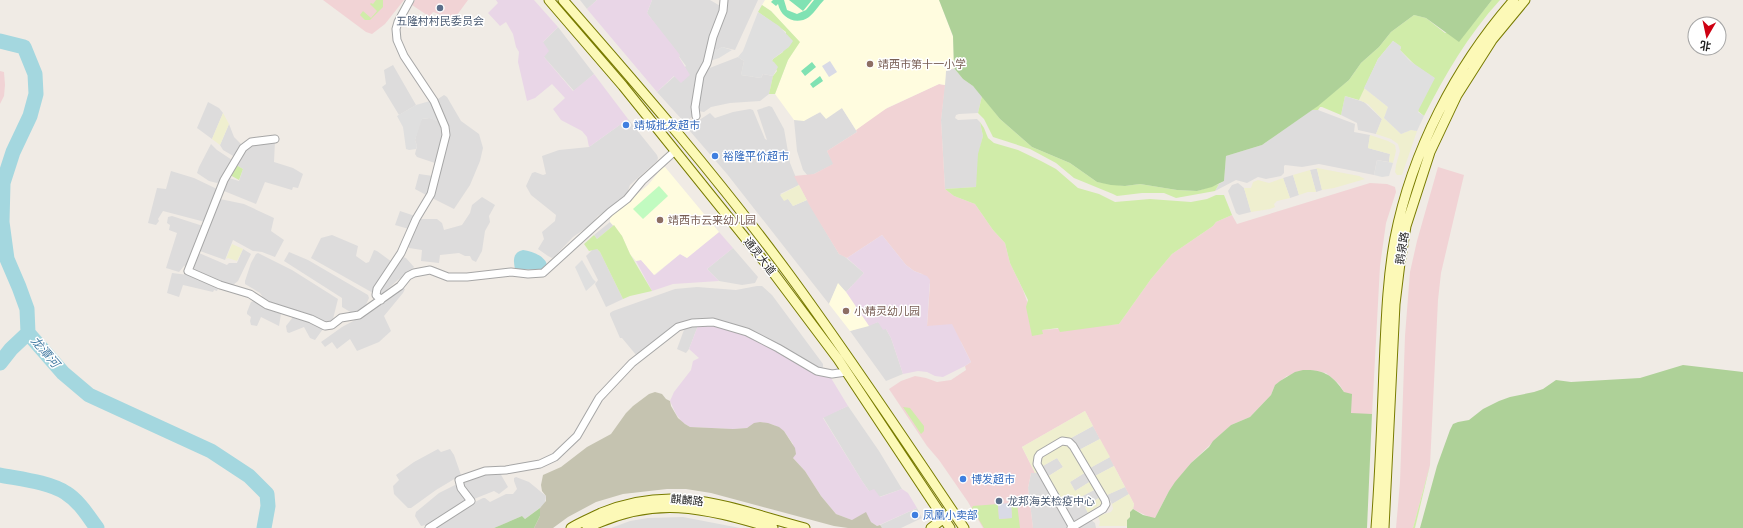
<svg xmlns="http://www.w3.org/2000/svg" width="1743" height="528" font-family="'Archivo Narrow','Noto Sans SC',sans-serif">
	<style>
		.residential { fill: #dddcdc }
		.commercial { fill: #f1d3d5 }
		.industrial { fill: #e9d6e7 }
		.education { fill: #fffcdf }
		.construction { fill: #c5c3b0 }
		.farmland { fill: #efefcf }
		.grass { fill: #d0eca9 }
		.forest { fill: #aed198 }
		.park { fill: #c1fbc0 }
		.pitch { fill: #80e2b3 }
		.parking { fill: #dfdfdf }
		.plaza { fill: #d9dae6 }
		.water { fill: #a4d7df }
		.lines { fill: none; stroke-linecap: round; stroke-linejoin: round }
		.river { stroke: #a4d7df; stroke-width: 15 }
		.street-casing { stroke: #a6a6a6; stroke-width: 9 }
		.secondary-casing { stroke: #787b01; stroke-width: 11 }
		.street { stroke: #fff; stroke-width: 7 }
		.secondary { stroke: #fcf9b7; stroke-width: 9 }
		.service-dot { fill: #5c6f8a; stroke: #fff; stroke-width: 1.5 }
		.education-dot { fill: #8d6e63; stroke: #fff; stroke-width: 1.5 }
		.shop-dot { fill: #3f7fe0; stroke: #fff; stroke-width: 1.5 }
		.labels { text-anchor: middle; stroke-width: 3; stroke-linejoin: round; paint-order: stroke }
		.service-label { font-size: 11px; fill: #4e5e75; stroke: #fff }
		.education-label { font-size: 11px; fill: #785e54; stroke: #fff; text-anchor: start }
		.shop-label { font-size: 11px; fill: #366cbe; stroke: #fff; text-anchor: start }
		.street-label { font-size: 11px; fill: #1f1f1f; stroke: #fff }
		.water-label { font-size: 12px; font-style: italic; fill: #427aa2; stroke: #fff }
	</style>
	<rect width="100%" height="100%" fill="#f0ebe5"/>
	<!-- residential -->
	<path class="residential" d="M580,0H597L587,9Z
		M652,0H710L722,7L692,117L685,123L657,92L686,66L647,13Z
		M725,0H758L735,50L722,47L717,50L712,49Z
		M558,27L594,74L574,91L544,57L543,42Z
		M738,57L744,61L741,75L761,78L763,74L773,76L769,94L760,101L730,103L711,107L704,112L698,111V98L704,73L707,69Z
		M393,65L416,105L399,115L382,87L386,84L384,70Z
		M954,68L963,79L973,86L982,96L978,113L959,114L956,115L955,118L958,120L977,119L980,122L983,136L981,144L976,187L945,189L941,120L946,71Z
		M444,95L447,97L461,121L479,134L483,148L480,161L470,185L454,209L432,198L450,132L449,126L435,101Z
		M1345,96L1364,102L1382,119L1376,134L1358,130L1357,123L1341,115Z
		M208,102L219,108L223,113L212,139L197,128Z
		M769,106L772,107L784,129L790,163L799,185L780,194L788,199L793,206L807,200L839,254L844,256L864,273L846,292L838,284L829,304L727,174L689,130L690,126L710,113L715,118L733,112L750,109L753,110L765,139L767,140L757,110Z
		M842,108L857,132L827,151L834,164L814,174L808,176L803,170L797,151L794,120H804L821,112Z
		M1312,110H1318L1355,124L1354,132L1370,135L1368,148L1390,154L1389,162L1377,160L1374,175L1319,164L1302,167L1285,165L1284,166V173L1281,176L1266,179L1258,177L1247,183L1236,180L1215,191L1219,184L1224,181L1226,156L1262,145Z
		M430,118L440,122L443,133L435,163L417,157L415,154L417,146L415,140L420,121L422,119Z
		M628,119L657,155L658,158L657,161L630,185L626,196L619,202L598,216L589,226L573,237L555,256L552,258L548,256L538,249L544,239L542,232L555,221L556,215L531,195L526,186L532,173L535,172L543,175L546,174L542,156L559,150L589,147Z
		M229,124L234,137L242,145L235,157L223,150L220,145Z
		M275,141L274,162L293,168L303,174L298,188L293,187L292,190L265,182L256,204L224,191L229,178L239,181L243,169L236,165L247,145Z
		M211,144L217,150L232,160L222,181L217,183L209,181L197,173L199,167Z
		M1315,169H1317L1322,190L1316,192L1310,170Z
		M171,171L194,178L217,189L205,222L163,211L158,219L159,221L156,225L148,223L157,188L166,189Z
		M419,174L433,176L428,196L415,189Z
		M1293,175L1299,195L1290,198L1283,178Z
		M1238,183L1244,188L1251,212L1239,215L1236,213L1228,191L1232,185Z
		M482,197L495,205L489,216L490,222L485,231L482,251L476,262L472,260L470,256H465L459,253L440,255L439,263L421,261L422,250L409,248L408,246L419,221L421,219H437L442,223L444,230L462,225L470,213L472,205Z
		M220,199L244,204L274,218L271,231L284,240L275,257L262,252L253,251L233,240L225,260L200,251Z
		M400,211L415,216L409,229L395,225Z
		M172,216L203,226L187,265L184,266L179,272L166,268L177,233L169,230L170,225L167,223L168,217Z
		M610,222L614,225L597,239L594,235Z
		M332,235L358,246L356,256L366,263L369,262L374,250L377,251L392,262L373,293L311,258L321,238Z
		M733,248L758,277L755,283L742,285L719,281L707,269Z
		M243,249L251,254L238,281L233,285H229L192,270L199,253L227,265L229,263H237Z
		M593,249H597L600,252L623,299L606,307L595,284L598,280L586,256Z
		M289,252L308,260L368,295L369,298L365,307L359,312L352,313L342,307V298L284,261Z
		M258,253L292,270L338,299L332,323L329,324L270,303L264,299L260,293L245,284V281L251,263L256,254Z
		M403,257L406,258L414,267L404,277L399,279L382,294L378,291L397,263Z
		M172,273L188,275L219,286L217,291L214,290L213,292L183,285L179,297L167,293Z
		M757,286H762L772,295L823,364V367L821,369L819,370L756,332L722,321L693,320L637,356L622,338H620L610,315V313L613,311L675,289L697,287L736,290Z
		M401,287L405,289L403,293L384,316L391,331L379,342L357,351L350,339L337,349L332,342L325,347L321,342L342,327L368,313L375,307L382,304Z
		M254,301L281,314L279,326L261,317L257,326L251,325L250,321L251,317L247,314V312L251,302Z
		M293,317L319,325L323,329L315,340L310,338L304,327L289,333L287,332L286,326Z
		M878,322L886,329L891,338L903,374L886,381L850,331Z
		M699,323L689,349L686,353L677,349L685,327Z
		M848,406L879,451L902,489L879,497L869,491L862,481L823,417Z
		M1093,426L1100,439L1079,450L1071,438Z
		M438,449L441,452L450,449L454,455L461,475L436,490L411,508H408L394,494L393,486L399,480L396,475L414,462Z
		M1110,457L1114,466L1095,476L1090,468Z
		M1057,458L1063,467L1047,477L1041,467Z
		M1039,472L1069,526L1068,528H1033L1028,488L1031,473Z
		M1086,472L1091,481L1075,491L1070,482Z
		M500,473L508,487L499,494L494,491L474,499L462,487L463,484L473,478L484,474Z
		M516,477L529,482L546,496L545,504L525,519L522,516L494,528H433L465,507L483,498H485L490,502L506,494H513L517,489L514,481V478Z
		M455,485L457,486L467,501L430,524L421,526L415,516L416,512L439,493Z
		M1125,487L1129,494L1112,504L1107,495Z
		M1096,489L1100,497L1085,507L1088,513L1075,521H1071L1063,506Z
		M917,508L922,518L901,528H882L880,525Z
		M683,517L740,528H611L630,521L648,518Z
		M1091,520L1095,523L1096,528H1077Z"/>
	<!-- commercial -->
	<path class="commercial" d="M323,0H404L385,24L372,34L366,32Z
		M415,0H468L457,15L450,18L433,12L430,16L427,15L412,5Z
		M0,71L4,72L5,85L4,96L0,104Z
		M939,84L945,85L941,120L945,189L954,196L975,204L993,230L1005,243L1010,263L1023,290L1028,304L1042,330L1119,324L1151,279L1172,254L1213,226L1216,222L1232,215L1237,224L1370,183L1387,184L1395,187L1396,192L1386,223L1380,266L1372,414H1351L1344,392L1339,384L1326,373L1311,370L1287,376L1275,385L1271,395L1250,417L1231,425L1191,463L1169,491L1155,518H1151L1133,509L1134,504L1085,411L1022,447L1035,473H1031L1028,488L1033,528H983L968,502L939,460L927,446L889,389L901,381L915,376L926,378L937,382L951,380L966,370L965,366L971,362L961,342L927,326L930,284L922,274L914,271L906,265L882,235L847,258L839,254L811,208L794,176L814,174L833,164L827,151L857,132L856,130L879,112Z
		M1438,167L1464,175L1441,273L1438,300L1430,465L1413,528H1396L1400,482L1405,336L1410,272L1417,241Z"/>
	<!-- industrial -->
	<path class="industrial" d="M496,0H534L558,27L543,42L549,51L544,57L573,91L594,74L628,119L589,147L587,137L582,131L561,120L553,109L565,98L552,84L535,98L527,101L518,62L519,52L516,47L513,34L506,22L500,26L488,13L498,3Z
		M597,0H652L647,13L680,55L679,57L690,75L681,83L674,76L657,92L587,9Z
		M719,232L733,248L707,269L719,281L673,284L652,291L636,261L641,260L655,275L680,254L687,258Z
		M882,235L906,265L914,271L927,276L930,280L927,326L952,324L971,362L965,366L943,377L935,376L927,372L918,371L903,374L891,338L886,329L883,330L878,322L869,326L846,292L864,273L847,258Z
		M699,323L716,325L746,334L831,378L848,406L823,418L862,481L869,491L874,489L880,497L902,489L908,493L917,508L877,526L871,522L852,520L836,514L821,496L805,471L793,458V444L784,431L774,425L760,422L747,428L733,429L690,427L682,422L676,414L670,401L674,392L691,370L693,361L699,358L689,349Z"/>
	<!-- education -->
	<path class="education" d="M765,0H939L953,37L954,68L946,71L945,85L939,84L887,108L856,130L842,108L826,119L820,112L804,121L794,120L775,94L788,60L799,42L771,11L762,5Z
		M665,167L719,232L687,258L680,254L654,275L641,260L636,261L630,254L622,236L610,222V218L612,215L648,185L662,168Z
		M838,283L846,292L869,326L850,331L829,304Z"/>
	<!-- construction -->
	<path class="construction" d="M655,392L662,394L666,399L670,401L671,406L678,418L685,424L690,427L733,429L747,428L754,423L760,422L768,423L779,427L784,431L795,448L796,454L793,458L805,471L821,496L836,514L852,520L866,512L871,522L877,526L880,525L882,528H848L834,526L711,493L686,489H667L623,494L596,502L568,517L553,528H534L540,516V508L546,501V496L542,491L541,485L543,475L561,467L587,447L611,434L626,413L633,406L649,394Z"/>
	<!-- farmland -->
	<path class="farmland" d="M1364,88L1388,107L1384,118L1401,134L1411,130L1417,131L1402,175H1397L1395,172L1396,165L1400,151L1398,144L1391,139L1376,134L1382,119L1368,104L1359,100Z
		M223,113L229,124L220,145L212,139Z
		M1370,135L1388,141L1395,145L1396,151L1393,163L1389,162L1390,154L1368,148Z
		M1317,168L1359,176L1365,179L1334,188L1322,190L1317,169H1315Z
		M1310,170L1316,192H1308L1299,195L1293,175Z
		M1283,178L1290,198L1277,201L1274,204L1275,207L1270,209L1251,212L1244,188H1251L1253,182L1258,180L1269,183Z
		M799,185L807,200L793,206L788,199L784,201L780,195Z
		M232,244L243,249L237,261L228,258L226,259Z
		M1085,411L1093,426L1071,438H1061L1035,456L1034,463L1039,472L1035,473L1022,447Z
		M1100,439L1110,457L1090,468L1079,450Z
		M1060,444H1068L1086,472L1070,482L1075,491L1091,481L1096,489L1063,506L1047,477L1063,467L1057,458L1041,467L1040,464V458Z
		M1114,466L1125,487L1107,495L1095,476Z
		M1129,494L1134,504L1133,509L1130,512V517L1127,520V526H1099L1100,522L1098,516L1111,512L1113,509L1112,504Z
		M1100,497L1102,504L1088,513L1085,507Z"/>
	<!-- grass -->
	<path class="grass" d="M376,0H383V7L370,20H365L360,15L363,11L371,18L377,11L370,4L371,3L373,4Z
		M1492,0H1500C1468,35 1445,75 1424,116L1418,111V109L1434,78L1417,67L1400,50L1401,47L1393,41L1378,59L1359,100L1345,96L1341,115L1322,107H1320L1318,110H1312L1349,80L1361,63L1379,47L1391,32L1414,15L1426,18L1445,33L1472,25Z
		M762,5L771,11L800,42L788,60L775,94H769L773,76L777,71L772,61L773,59L783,52L786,32L758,12Z
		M982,96L1000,119L1032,147L1070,163L1097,182L1125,186L1140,184L1177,190L1197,191L1219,184L1215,191L1176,198L1164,193H1142L1117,196L1113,194L1074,178L1056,163L1030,149L993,137L984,119L978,113Z
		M980,122L984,128L988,138L994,143L1018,150L1041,161L1056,169L1078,188L1099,194L1115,202L1150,199L1191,202L1207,199L1216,195H1224L1232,215L1216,222L1213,226L1172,254L1151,279L1119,324L1060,332L1058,328L1042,330L1043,334L1032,336L1026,307L1028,300L1010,263L1005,243L993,230L975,204L954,196L945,189L976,187L978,154L983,136Z
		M236,165L243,169L239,180L230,175Z
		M614,225L622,236L630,254L652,291L630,296L623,299L600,252L597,249L589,251L584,244L594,235L597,239Z
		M903,407L910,408L924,426V431L921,434Z
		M1430,465L1415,528H1413Z
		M1011,503H1017L1020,528H984L972,508L973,506L998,504L999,519L1012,518Z"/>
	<!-- forest -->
	<path class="forest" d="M939,0H1492L1459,42L1426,18L1414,15L1391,32L1379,47L1361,63L1349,80L1318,106L1262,145L1226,156L1224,181L1212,187L1197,191L1177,190L1140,184L1125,186L1111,185L1097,182L1070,163L1032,147L1000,119L973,86L963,79L954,68L953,36Z
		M1683,365L1743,372V528H1420L1437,466L1450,430L1453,424L1458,422L1469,420L1483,409L1499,401L1510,397L1534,392L1543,389L1556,380L1571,382L1640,378Z
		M1303,370C1323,369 1333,375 1344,392L1352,394L1351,413L1372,414L1367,528H1127V520L1130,517V512L1133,509L1143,515L1155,518L1169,491L1175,482L1191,463L1209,447L1213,441L1231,425L1250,417L1271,395L1275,385L1280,381L1295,372Z
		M540,508V516L534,528H494L522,516L525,519Z"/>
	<!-- park -->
	<path class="park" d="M659,186L668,196L643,219L633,209Z"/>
	<!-- pitch -->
	<path class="pitch" d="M773,0H784L787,10L797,14L806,10L814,0H824C819,5 815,12 809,17C796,26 781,18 778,4L776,6L771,2Z
		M789,0H812L803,11Z
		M812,62L816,67L805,76L801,71Z
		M820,76L823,81L813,88L810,84Z"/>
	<!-- parking -->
	<path class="parking" d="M758,12L779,26L793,41L789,47L773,59L772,61L774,62L778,67L773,76L763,74L761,78L741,75L744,61L738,57L743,51Z
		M1393,41L1399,45L1401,47L1400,50L1410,61L1435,78L1419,109L1418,112L1424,116L1417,131L1411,130L1401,134L1384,118L1388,107L1364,88L1378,59Z
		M722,47L732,50L719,58L710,61L712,49L717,50Z
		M430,101L439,122L430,118L422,119L415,140L417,146L416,149L409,150L406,149L403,127L397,116L416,105Z
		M1377,160L1393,163L1389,176L1382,177L1374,175Z
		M582,260L593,279L596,282L586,291L575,267Z"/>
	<!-- plaza -->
	<path class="plaza" d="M830,61L837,72L829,77L822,66Z
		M1011,503L1012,518L999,519L998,504Z"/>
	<!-- water -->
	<path class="water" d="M523,250C532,251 545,256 547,265L542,270L515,269C513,260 513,252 523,250Z"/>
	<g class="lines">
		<!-- river -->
		<path class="river" d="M0,41L24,47L35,74L36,94L30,116L13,152L3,183L2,222L7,259L19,287L27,309L28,333L63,373L89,395L211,451L249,476L267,494L268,506L264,528
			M0,363L11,349L28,333
			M0,475C20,479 49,482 66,493C79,501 88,516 97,528"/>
		<defs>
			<path id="street" d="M696,116L695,107L700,76L707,63L713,37L723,11L724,0
				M275,139L251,142L243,148L224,180L188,271L220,285L250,294L267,305L311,319L325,326L332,325L341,318L359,315L400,286L408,276L414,273L430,270L448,277H467L511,272L528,274L543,273L610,212L627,199L642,181L675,151
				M381,300L376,295L377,289L401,253L416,219L431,194L446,135L445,127L434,101L404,56L397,40L396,29L398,22L410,0
				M429,528L471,501L461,488L459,480L485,471L506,470L540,464L555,457L577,436L599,398L632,363L678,327L692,323L713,322L747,332L778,348L817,371L832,374L846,372
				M1071,528L1103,509L1106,504L1105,500L1073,446L1069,442L1062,441L1040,454L1038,457L1037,464L1072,526"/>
			<path id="secondary" d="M549,0L623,86L775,275L838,359L950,528
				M563,0C641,89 718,178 788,273C849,356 906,442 964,528
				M571,528C581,522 591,518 601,513C676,482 732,509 805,528
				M587,528C656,494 703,508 773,528
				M931,528L948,515
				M1376,528C1380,475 1382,421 1384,368C1386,325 1387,281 1395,238C1412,151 1456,66 1514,0
				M1384,528L1395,304L1400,263L1406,226L1430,152L1457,95L1492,40L1525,0"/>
		</defs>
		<!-- street casing -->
		<use href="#street" class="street-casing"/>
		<!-- secondary casing -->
		<use href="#secondary" class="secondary-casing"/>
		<!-- street -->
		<use href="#street" class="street"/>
		<!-- secondary -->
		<use href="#secondary" class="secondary"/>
	</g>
	<!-- markers -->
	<g class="service-dot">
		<circle cx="440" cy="8" r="4"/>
		<circle cx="999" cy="501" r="4"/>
	</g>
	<g class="education-dot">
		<circle cx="870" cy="64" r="4"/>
		<circle cx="660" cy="220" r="4"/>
		<circle cx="846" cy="311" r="4"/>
	</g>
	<g class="shop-dot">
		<circle cx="626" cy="125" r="4"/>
		<circle cx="715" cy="156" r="4"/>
		<circle cx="963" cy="479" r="4"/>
		<circle cx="915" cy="515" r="4"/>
	</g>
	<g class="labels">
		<!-- service labels -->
		<g class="service-label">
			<text x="440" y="25">五隆村村民委员会</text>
			<text x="1007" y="505" text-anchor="start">龙邦海关检疫中心</text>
		</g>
		<!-- education labels -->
		<g class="education-label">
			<text x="878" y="68">靖西市第十一小学</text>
			<text x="668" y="224">靖西市云来幼儿园</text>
			<text x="854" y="315">小精灵幼儿园</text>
		</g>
		<!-- shop labels -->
		<g class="shop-label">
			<text x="634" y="129">靖城批发超市</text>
			<text x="723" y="160">裕隆平价超市</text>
			<text x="971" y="483">博发超市</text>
			<text x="923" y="519">凤凰小卖部</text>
		</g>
		<!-- street labels -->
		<g class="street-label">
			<text transform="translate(1402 248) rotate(-81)" y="4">鹅泉路</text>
			<text transform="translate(760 256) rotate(52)" y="4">通灵大道</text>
			<text transform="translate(687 500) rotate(5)" y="4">麒麟路</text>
		</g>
		<!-- water labels -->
		<g class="water-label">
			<text transform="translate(45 352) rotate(49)" y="4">龙潭河</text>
		</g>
	</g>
	<!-- north arrow -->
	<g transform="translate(1707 36) rotate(189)"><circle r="19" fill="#ffffff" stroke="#a5a5a5"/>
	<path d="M0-3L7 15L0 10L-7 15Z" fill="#ce0012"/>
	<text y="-6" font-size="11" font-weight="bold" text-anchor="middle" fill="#1f1f1f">北</text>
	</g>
</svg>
